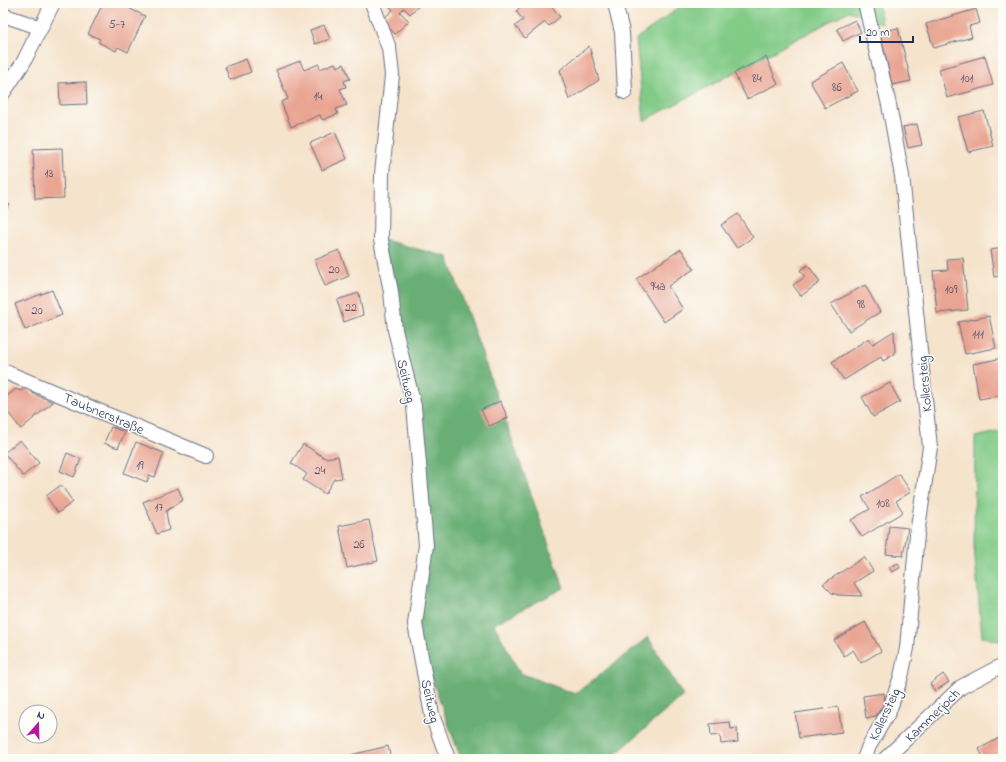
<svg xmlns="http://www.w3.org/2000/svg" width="1006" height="762" font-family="'Indie Flower',sans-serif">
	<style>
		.green { fill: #82cb87; stroke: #4e7d72 }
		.forest { fill: #69af74; stroke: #426f69 }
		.building { fill: #e9a492 }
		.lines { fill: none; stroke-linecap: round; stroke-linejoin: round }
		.street-casing { stroke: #676e84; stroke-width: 16 }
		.street { stroke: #fff; stroke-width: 14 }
		.labels { text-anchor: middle; stroke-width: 3; stroke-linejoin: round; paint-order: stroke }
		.number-label { font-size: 12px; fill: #4e4c6b }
		.street-label { font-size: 14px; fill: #1b2f5e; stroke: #fdfcf7 }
	</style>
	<rect width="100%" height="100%" fill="#fdfcf7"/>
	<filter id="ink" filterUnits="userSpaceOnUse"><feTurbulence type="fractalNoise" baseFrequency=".025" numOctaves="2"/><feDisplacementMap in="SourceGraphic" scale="8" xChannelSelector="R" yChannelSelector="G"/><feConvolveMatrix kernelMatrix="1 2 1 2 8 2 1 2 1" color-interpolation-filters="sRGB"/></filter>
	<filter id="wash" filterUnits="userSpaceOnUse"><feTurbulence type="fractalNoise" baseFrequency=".012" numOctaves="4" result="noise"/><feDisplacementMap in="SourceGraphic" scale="16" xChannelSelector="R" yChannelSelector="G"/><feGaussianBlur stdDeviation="0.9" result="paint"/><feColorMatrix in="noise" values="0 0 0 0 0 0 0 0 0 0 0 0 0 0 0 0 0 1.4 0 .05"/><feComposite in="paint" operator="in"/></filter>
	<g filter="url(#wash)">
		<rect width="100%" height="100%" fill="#f5e3cb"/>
		<!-- green -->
		<path class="green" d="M685,3H746L755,8L764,3H878L882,23L849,11L644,121L636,39Z
			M1003,431V642L982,637L974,547L975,437Z"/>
		<!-- forest -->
		<path class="forest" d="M380,239L448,257L564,588L494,624L520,673L575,694L648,637L683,696L610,759H461L414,630L425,557L411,398Z"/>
		<g id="blocks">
			<!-- building -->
			<path class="building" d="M103,3H118L145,16L128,52L118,47L116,51L98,42L100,39L88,34Z
				M387,3H422L410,14L404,8L400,12L409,21L395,34L382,20L393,10Z
				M525,3H549L560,17L549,26L545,22L525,38L515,26L523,20L516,11Z
				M976,9L980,23L969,26L972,37L934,48L926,24Z
				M855,20L861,32L843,41L837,29Z
				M324,25L330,39L315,44L310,30Z
				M898,28L911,81L892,85L880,32Z
				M589,46L599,80L569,100L560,70Z
				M985,56L993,85L947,98L939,69Z
				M766,57L778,84L747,99L734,73Z
				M246,59L251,72L230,80L225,67Z
				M300,61L304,70L319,64L320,69L335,63L337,67L344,64L350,79L344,81L346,87L340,89L347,105L336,109L338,114L322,120L320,115L291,127L281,102L288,99L276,70Z
				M843,63L858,91L825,108L810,81Z
				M86,82L87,104L60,105L59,83Z
				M984,111L993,146L968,152L958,117Z
				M917,124L922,145L908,148L903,127Z
				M335,132L347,159L322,170L310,143Z
				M62,148L64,198L35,199L33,149Z
				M3,191L8,196L4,200L10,205L3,213Z
				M738,214L753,237L737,248L721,225Z
				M1003,248V275L994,277L990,250Z
				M681,249L694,269L668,286L683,309L664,322L636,279Z
				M339,250L349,276L325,286L315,260Z
				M963,258L968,310L937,313L933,271L948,270L947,259Z
				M808,265L820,282L801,296L793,285L805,277L800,270Z
				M865,285L880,312L849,331L831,304Z
				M52,290L62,315L25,330L15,304Z
				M359,293L363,315L344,322L337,300Z
				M989,316L996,348L965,354L958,322Z
				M894,331L895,354L883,361L881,357L844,380L832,362L869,338L873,344Z
				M1003,358V395L979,399L973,364Z
				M890,383L900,402L873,417L862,397Z
				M26,387L34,394L53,402L21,429L3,406V399L16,389L21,391Z
				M500,401L508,418L489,426L481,410Z
				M111,427L125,432L118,448L104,443Z
				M20,440L39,463L23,476L4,453Z
				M136,442L164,453L155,477L149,475L147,482L124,473Z
				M303,444L325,458L338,456L342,478L334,479L325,494L303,480L307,474L291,463Z
				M67,453L81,459L74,477L60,471Z
				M899,474L911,492L896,501L903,512L862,537L851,520L870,509L862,497Z
				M61,485L73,502L58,513L46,496Z
				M178,488L183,500L166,511L169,530L157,534L143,502Z
				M369,520L378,561L347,568L339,526Z
				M889,526L908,528L903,556L886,554Z
				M864,557L873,571L854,583L862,596L838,595L832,593L823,584Z
				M898,563L900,568L892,572L889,567Z
				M865,622L881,651L861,663L853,650L844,656L834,640Z
				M943,674L949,682L935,691L930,684Z
				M884,693L885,702L876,716L866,718L863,696Z
				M838,707L842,732L799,738L795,713Z
				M730,722L731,729L737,728L738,742L721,744L720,735L711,736L710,724Z
				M1001,737L1003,741V759H984L979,749Z
				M388,746L391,759H352L351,755Z"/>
		</g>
	</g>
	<g filter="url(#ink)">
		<use href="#blocks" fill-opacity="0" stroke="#676e84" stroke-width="1"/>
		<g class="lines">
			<defs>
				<path id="street" d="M372,3L389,48L392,75L382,174L381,240L391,292L395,330L414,406L426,545L415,624L432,715L448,759
					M615,3L622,32L625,92
					M3,15L41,28
					M3,93L23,63L53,3
					M3,371L206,456
					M864,759L869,746L889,711L901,677L907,648L917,534L930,447L902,176L889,105L865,3
					M885,759L961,687L1003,665"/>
			</defs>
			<!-- street casing -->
			<use href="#street" class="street-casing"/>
			<!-- street -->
			<use href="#street" class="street"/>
		</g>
	</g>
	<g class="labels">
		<!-- number labels -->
		<g class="number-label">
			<text x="117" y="28">5-7</text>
			<text x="757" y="82">84</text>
			<text x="967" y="82">101</text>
			<text x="837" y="91">86</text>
			<text x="318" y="100">14</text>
			<text x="49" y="177">13</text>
			<text x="334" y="273">20</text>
			<text x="658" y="290">94a</text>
			<text x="951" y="293">109</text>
			<text x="861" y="308">98</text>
			<text x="351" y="311">22</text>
			<text x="37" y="314">20</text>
			<text x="978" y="338">111</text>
			<text x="140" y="469">19</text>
			<text x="320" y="474">24</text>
			<text x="883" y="507">108</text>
			<text x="159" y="511">17</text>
			<text x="359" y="548">26</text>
		</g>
		<!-- street labels -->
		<g class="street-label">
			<text transform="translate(407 381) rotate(77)" y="5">Seitweg</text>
			<text transform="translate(924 384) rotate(-95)" y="5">Kollersteig</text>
			<text transform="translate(104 413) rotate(23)" y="5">Taubnerstraße</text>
			<text transform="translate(431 701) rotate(77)" y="5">Seitweg</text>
			<text transform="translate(884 714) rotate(-65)" y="5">Kollersteig</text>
			<text transform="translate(932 715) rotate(-44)" y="5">Kammerjoch</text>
		</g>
	</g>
	<!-- margin -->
	<rect width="1006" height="762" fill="none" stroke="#fdfcf7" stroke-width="16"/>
	<!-- north arrow -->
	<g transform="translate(38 724) rotate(20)"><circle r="19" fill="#fdfcf7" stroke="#a3aaba"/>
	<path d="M0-3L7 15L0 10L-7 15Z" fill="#b5179e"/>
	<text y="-6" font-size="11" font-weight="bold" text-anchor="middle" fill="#1b2f5e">N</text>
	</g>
	<!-- scale -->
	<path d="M860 36v6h53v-6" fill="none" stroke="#1b2f5e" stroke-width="2"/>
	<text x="866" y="36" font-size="12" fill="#1b2f5e" stroke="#fdfcf7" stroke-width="3" paint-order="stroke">20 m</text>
</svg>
